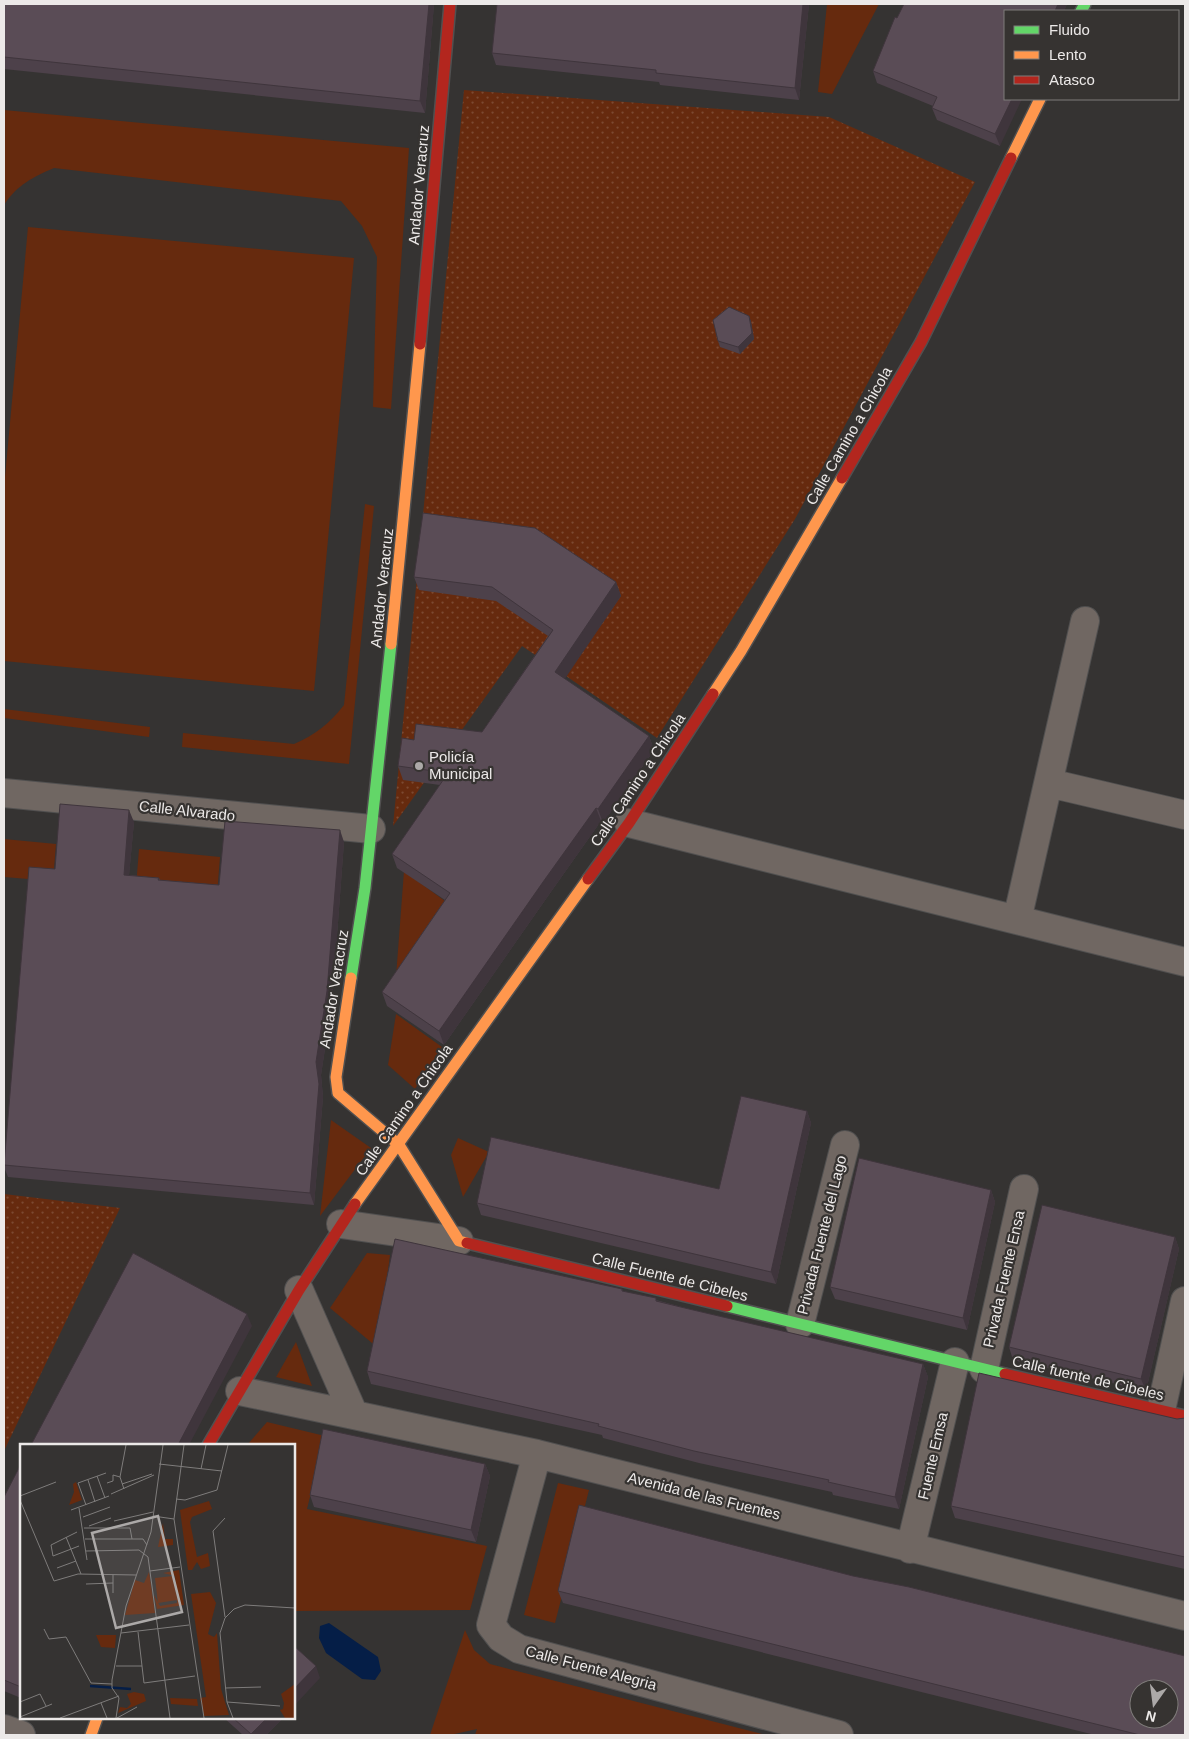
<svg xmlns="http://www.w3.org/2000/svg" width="1189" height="1739" font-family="Helvetica,sans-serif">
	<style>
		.green { fill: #662a0e }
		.park { fill: url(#park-dots) }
		.water { fill: #051e47 }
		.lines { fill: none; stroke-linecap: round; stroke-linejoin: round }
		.street-casing { stroke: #515050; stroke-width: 30 }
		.fast-casing { stroke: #515050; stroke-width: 14 }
		.slow-casing { stroke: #515050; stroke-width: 14 }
		.jam-casing { stroke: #515050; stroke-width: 14 }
		.street { stroke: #706762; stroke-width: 28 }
		.fast { stroke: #63d668; stroke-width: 11 }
		.slow { stroke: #ff974d; stroke-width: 11 }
		.jam { stroke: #b3261e; stroke-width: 11 }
		.wall { fill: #4d414a }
		.shaded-wall { fill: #3f353c }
		.building { fill: #5a4c56; stroke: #3f353c; fill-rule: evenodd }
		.poi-dot { fill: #aca9a8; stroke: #363331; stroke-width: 2 }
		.labels { text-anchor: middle; stroke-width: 4.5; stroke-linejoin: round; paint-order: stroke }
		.street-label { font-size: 15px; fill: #ece9e8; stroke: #363331 }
		.poi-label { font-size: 15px; fill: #ece9e8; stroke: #363331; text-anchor: start }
		.inset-river { fill: none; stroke: #051e47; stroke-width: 2.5 }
		.inset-road { fill: none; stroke: #7e7c7b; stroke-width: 1 }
		.view { fill: #aca9a8; fill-opacity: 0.15; stroke: #aca9a8; stroke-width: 2.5 }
		.inset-edge { fill: none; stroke: #ece9e8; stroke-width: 2.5 }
	</style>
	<defs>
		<pattern id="park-dots" width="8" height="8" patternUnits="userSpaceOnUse" patternTransform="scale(1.25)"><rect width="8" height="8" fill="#662a0e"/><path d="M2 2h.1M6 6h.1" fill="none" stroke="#7c4931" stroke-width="1.8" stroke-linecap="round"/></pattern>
	</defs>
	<rect width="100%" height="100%" fill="#353332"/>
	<!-- green -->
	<path class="green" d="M827,4H879L832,94L818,92Z
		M4,110L409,148L391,409L373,407L377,257L362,226L341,201L54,168C33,177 17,185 4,205Z
		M28,227L354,258L314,691L4,661V488Z
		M365,504L374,506L349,764L182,747L183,733L294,744C315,735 330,723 344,705Z
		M4,709L150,727L149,737L4,718Z
		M4,839L56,844L53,881L4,877Z
		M139,849L220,857L217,895L136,887Z
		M404,871L453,907L395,990Z
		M396,1014L442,1047L415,1089L388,1065Z
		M331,1120L371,1148L320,1216Z
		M458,1138L489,1152L463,1197L451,1155Z
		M367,1253L390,1255L378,1348L330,1308Z
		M296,1342L312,1386L276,1377Z
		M267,1422L325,1436L307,1509L487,1546L470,1610L294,1611V1445H247Z
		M558,1483L589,1490L555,1623L524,1615Z
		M465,1630L474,1650L490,1664L766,1735H475L477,1729L450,1735H430Z"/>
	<!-- park -->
	<path class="park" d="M464,90L829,117L975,182L795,519L657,738L522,646L393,826Z
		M4,1194L120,1208L4,1451Z"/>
	<!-- water -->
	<path class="water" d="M329,1623L378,1657L381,1671L375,1680L362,1679L326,1653L319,1638L320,1626Z"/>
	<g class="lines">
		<defs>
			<path id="street" d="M1049,783L1185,815
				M4,793L371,829
				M629,823L1185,962
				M1017,920L1085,621
				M341,1224L459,1241
				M299,1290L354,1415L537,1454L1185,1616
				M800,1324L845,1145
				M984,1369L1024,1189
				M240,1391L354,1415
				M1161,1410L1185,1301
				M537,1454L491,1625L501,1638L519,1649L839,1735
				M910,1549L955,1362
				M4,1729L21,1735"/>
			<path id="fast" d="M1081,11L1085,4
				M351,978L365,888L391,644
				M727,1306L1005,1374"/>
			<path id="slow" d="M1011,158L1040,99
				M391,644L420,344
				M713,694L741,651L842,478
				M351,978L336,1077L338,1093L399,1145L459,1241L467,1243
				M355,1204L588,879
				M91,1735L97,1718"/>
			<path id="jam" d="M420,344L450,4
				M842,478L921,342L1011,158
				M588,879L629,823L713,694
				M467,1243L727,1306
				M1005,1374L1185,1416
				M208,1445L299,1290L355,1204"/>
		</defs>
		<!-- street casing -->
		<use href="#street" class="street-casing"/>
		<!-- fast casing -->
		<use href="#fast" class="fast-casing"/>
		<!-- slow casing -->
		<use href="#slow" class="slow-casing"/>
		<!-- jam casing -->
		<use href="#jam" class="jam-casing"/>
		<!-- street -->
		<use href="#street" class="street"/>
		<!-- fast -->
		<use href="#fast" class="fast"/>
		<!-- slow -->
		<use href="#slow" class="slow"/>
		<!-- jam -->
		<use href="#jam" class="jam"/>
	</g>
	<!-- wall -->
	<path class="wall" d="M4,4H434L425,113L4,69Z
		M809,4L799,100L660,85L659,82L496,65L492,53Z
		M904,4H1067L1064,11H1005L1000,146L937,120L932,108L933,106L877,83L873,71Z
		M749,316L751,322L754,339L740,354L720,347L718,341Z
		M414,577L616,582L621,596L564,679L649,736L654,750L603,823L601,821L548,896L444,1045L387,1006L382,992L445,900L397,868L392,854L440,785L403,780L398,766L482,732L548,636L496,601L419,590Z
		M134,822L129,875L159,878L160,880L219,885L344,842L332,1003L321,1075L323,1097L314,1205L8,1177L4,1167V1158L55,869Z
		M807,1111L811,1123L776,1284L481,1215L477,1203L719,1189Z
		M991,1190L995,1202L967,1330L835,1299L830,1287Z
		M1175,1237L1179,1249L1146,1391L1013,1360L1009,1347Z
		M622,1289L623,1291L689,1309L923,1364L928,1377L899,1509L833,1495L832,1492L699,1463L603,1438L602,1435L371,1384L367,1371Z
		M1185,1418V1569L955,1518L951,1506L1177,1419Z
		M21,1464V1698L4,1691V1497Z
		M485,1464L490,1476L476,1542L314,1507L310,1495Z
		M558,1591L1185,1735H1095L563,1603Z
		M224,1718H283L266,1735H243Z"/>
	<!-- shaded-wall -->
	<path class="shaded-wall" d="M429,4H434L425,113L420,101Z
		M803,4H809L799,100L795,88Z
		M1058,4H1067L1064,11H1055Z
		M1012,99H1022L1000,146L995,134Z
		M749,316L751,322L754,339L740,354L738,347Z
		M616,582L621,596L560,686L555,672Z
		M649,736L654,750L603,823L598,809Z
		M596,808L601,821L548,896L444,1045L439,1031L543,882Z
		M129,810L134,822L128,887L124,875Z
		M340,830L344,842L332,1003L321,1075L323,1097L314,1205L310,1193L316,1062Z
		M807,1111L811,1123L776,1284L771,1272Z
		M991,1190L995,1202L967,1330L963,1318Z
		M1175,1237L1179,1249L1146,1391L1141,1379Z
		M247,1314L252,1326L189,1445H178Z
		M923,1364L928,1377L899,1509L895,1497Z
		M485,1464L490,1476L476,1542L471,1530Z
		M316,1666L320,1678L294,1706V1689Z
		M267,1718H283L266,1735H251V1734Z"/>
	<!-- building -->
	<path class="building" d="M4,4H429L420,101L4,57Z
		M497,4H803L795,88L656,73V70L492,53Z
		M904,4H1058L1055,11H1005V99H1012L995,134L932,108L937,97L873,71L895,17L897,18Z
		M729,307L749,316L752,333L738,347L718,341L713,320Z
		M423,513L535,528L616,582L555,672L649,736L598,809L596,808L543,882L439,1031L382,992L450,893L392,854L448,773L398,766L402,738L414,740L416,724L482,732L553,630L492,587L414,577Z
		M60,804L129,810L124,875L159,878L158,880L219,885L225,821L340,830L327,991L316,1062L319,1084L310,1193L4,1165L29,867L55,869Z
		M741,1096L807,1111L771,1272L477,1203L491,1137L719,1189Z
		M859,1158L991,1190L963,1318L830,1287Z
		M1042,1205L1175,1237L1141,1379L1009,1347Z
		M395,1239L622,1289V1291L656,1298V1301L689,1309L923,1364L895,1497L828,1482L829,1480L694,1451L598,1426L599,1424L367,1371Z
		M133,1253L247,1314L178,1445H31Z
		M979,1373L1177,1419L1185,1418V1557L951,1506Z
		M323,1429L485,1464L471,1530L310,1495Z
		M21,1464V1687L4,1680V1497Z
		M579,1505L853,1576L909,1587L1185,1656V1735H1140L558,1591ZM1139,1689H1169V1719H1139Z
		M294,1646L316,1666L294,1689Z
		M233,1718H267L251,1734Z"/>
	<!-- markers -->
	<circle class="poi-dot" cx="419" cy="766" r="5"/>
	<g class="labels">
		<!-- street labels -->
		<g class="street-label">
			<text transform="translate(419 185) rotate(-85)" y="5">Andador Veracruz</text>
			<text transform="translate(849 436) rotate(-60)" y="5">Calle Camino a Chicola</text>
			<text transform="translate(382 588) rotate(-84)" y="5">Andador Veracruz</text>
			<text transform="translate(638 780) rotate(-56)" y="5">Calle Camino a Chicola</text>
			<text transform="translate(187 811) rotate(6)" y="5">Calle Alvarado</text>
			<text transform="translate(334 989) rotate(-81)" y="5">Andador Veracruz</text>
			<text transform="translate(404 1110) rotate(-55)" y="5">Calle Camino a Chicola</text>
			<text transform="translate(822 1235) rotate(-76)" y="5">Privada Fuente del Lago</text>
			<text transform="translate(670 1277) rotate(14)" y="5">Calle Fuente de Cibeles</text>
			<text transform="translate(1004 1279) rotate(-77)" y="5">Privada Fuente Ensa</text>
			<text transform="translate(1088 1378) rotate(13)" y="5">Calle fuente de Cibeles</text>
			<text transform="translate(933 1456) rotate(-77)" y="5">Fuente Emsa</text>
			<text transform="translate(704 1496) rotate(14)" y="5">Avenida de las Fuentes</text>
			<text transform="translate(591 1668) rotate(15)" y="5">Calle Fuente Alegria</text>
		</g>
		<!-- poi labels -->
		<g class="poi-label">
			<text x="429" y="762">Policía<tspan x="429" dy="17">Municipal</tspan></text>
		</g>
	</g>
	<!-- overview -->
	<g transform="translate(20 1444)">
		<rect width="275" height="275" fill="#353332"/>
		<path d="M159,126L164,161L137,165L134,151L140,162L157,159L155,132L143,129ZM153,132L157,156L138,159L135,134ZM114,248L124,250L126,257L98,269L100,263L107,264L111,260L107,250Z" fill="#662a0e"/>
		<path d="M189,57L192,65L172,73L170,78L177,113L188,109L190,122L181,125L177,118L172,126H168L160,66ZM190,148L196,159L188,190L194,193L197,189L201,245L209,271L184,272L180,254L186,253L171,150ZM275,240V274H265L260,266L263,265L264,259L261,250ZM150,254L177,255L178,262L151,260Z" fill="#662a0e"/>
		<path d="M56,38L62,56L49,61L54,48L53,40ZM143,79L145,95H153V101L138,103ZM129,128L135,169L105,171L115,136L124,139ZM76,191H96L95,204L81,203Z" fill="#662a0e"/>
		<path class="inset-river" d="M70,242L111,245"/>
		<path class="inset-road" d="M164,1L154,75L184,274M139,20L202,27M181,25L186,1M77,32L85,54M68,36L75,58M87,39L93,37V31L100,33M102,40L132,30M104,45L100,33L106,1M91,50L134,31M0,52L36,38M156,55L165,56L197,46L208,1M0,56L34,137L58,130L116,131M66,61L58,39L86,29M59,64L67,116M51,66L89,52M133,72L154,75M63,73L90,63M205,74L193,87L205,173M94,77L133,68M69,82L91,74M64,84H110L112,95M57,88L31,101L33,112L59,102M46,93L61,130M65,95H123L127,101M66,107L119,106L128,113L150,274M37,124L56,117M130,127L160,123M93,131V149M66,140L93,139M24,185L29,195L46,193L71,239L92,240M118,188L124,239L175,232M101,189L169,181M96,222H122M205,244L241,243M0,258L20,250L26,262M207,258L260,262M81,259L87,274M0,273L32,260M40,274L99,252M96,274L99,254L92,244V236L106,162L131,88L143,1M97,274L117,263M213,274L207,258L200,189L205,174L214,165L225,161L275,164"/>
		<path class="view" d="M138,72L162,168L96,184L72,89Z"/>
		<rect width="275" height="275" class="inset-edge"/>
	</g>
	<!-- border -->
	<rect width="1189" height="1739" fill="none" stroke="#ece9e8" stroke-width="10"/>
	<!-- legend -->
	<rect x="1004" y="10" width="175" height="90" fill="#363331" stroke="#7f7c7a"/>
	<rect x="1014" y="26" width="25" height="8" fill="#63d668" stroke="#7f7c7a"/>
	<text x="1049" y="35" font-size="15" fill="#ece9e8">Fluido</text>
	<rect x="1014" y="51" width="25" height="8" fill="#ff974d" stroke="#7f7c7a"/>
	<text x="1049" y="60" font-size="15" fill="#ece9e8">Lento</text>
	<rect x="1014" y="76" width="25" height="8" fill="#b3261e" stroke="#7f7c7a"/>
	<text x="1049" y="85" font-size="15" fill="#ece9e8">Atasco</text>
	<!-- north arrow -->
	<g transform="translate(1154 1704) rotate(194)"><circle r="24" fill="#363331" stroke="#7f7c7a"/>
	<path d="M0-4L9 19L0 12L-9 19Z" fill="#aca9a8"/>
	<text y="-8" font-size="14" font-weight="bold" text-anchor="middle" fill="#ece9e8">N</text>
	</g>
</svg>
